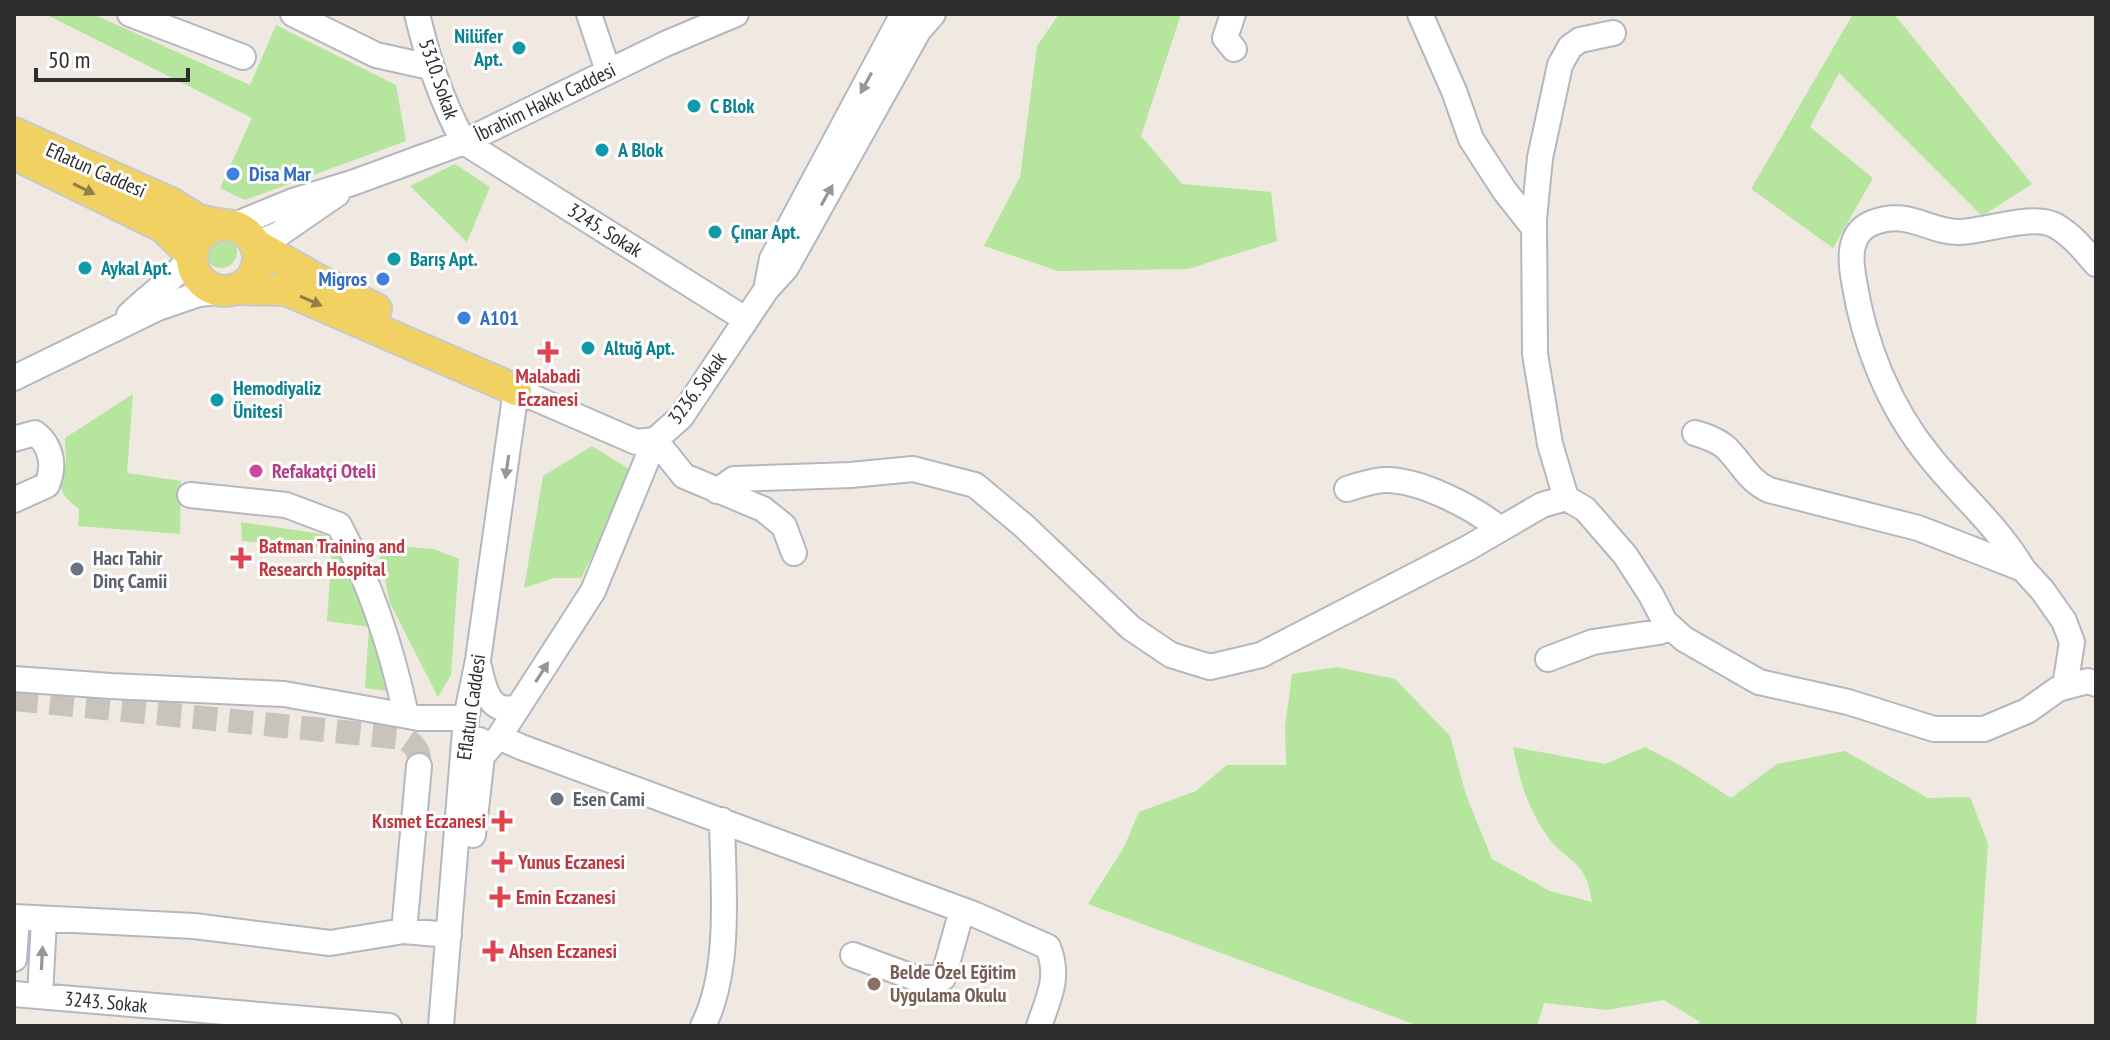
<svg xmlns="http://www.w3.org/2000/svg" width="2110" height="1040" font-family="'PT Sans Narrow',sans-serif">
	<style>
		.green { fill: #b6e59e }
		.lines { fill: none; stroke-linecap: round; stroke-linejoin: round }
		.minor-tunnel { stroke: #c8c4bd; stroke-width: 24; stroke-dasharray: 24 12; stroke-linecap: butt }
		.minor-casing { stroke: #b4b7c1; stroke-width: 28 }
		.major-casing { stroke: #c9c9c9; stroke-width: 34 }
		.minor { stroke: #fff; stroke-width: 24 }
		.major { stroke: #f2d163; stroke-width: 30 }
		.oneway { fill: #969696 }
		.oneway2 { fill: #908048 }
		.culture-dot { fill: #0f9aa8; stroke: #fff; stroke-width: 3 }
		.shop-dot { fill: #3f7fe0; stroke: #fff; stroke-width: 3 }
		.health-dot { fill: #e0444e; stroke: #fff; stroke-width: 3 }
		.hotel-dot { fill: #d1479c; stroke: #fff; stroke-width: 3 }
		.worship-dot { fill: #6b7280; stroke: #fff; stroke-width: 3 }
		.education-dot { fill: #8d6e63; stroke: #fff; stroke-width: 3 }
		.labels { text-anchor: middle; stroke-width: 6; stroke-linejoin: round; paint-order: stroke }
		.culture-label { font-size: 20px; font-weight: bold; fill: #0d838f; stroke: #fff; text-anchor: start }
		.street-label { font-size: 20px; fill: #2e2e2e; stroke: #fff }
		.shop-label { font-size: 20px; font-weight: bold; fill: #366cbe; stroke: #fff; text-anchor: start }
		.health-label { font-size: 20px; font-weight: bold; fill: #be3a42; stroke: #fff; text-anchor: start }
		.hotel-label { font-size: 20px; font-weight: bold; fill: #b23c85; stroke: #fff; text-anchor: start }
		.worship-label { font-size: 20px; font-weight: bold; fill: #5b616d; stroke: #fff; text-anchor: start }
		.education-label { font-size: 20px; font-weight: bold; fill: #785e54; stroke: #fff; text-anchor: start }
	</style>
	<rect width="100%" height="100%" fill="#efe9e1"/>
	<!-- green -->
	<path class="green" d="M45,14H93L250,85L276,25L396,85L406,141L245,200L220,188L252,118Z
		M1059,14H1181L1141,136L1182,184L1271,192L1277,241L1188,269L1058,271L984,246L1020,177L1037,46Z
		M1853,14H1894L2032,184L1982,216L1839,73L1810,127L1873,178L1833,248L1751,189Z
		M455,164L490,187L467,242L410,186Z
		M205 252a16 16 0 1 1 32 0a16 16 0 1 1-32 0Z
		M133,394L127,473L181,481L180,534L78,526L79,509L67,499L56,481L66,464L65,438Z
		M592,446L634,472L581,578H554L524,588L543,476Z
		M241,522L322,534L340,542L394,692L365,688L369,627L327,621L332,549L242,541Z
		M388,545L434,549L459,559L451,675L438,697L390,603L378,549Z
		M1337,667L1395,679L1450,736L1466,795L1492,859L1550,891L1592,902C1586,857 1566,864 1545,833C1527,806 1519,778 1513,747L1605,764L1645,747L1683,767L1731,798L1777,764L1845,751L1928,798L1970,797L1988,844L1976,1026H1697L1700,1022L1664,1000L1607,1010L1544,1003L1537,1026H1419L1088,904L1124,847L1139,812L1196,791L1227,765H1286L1285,727L1292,674Z"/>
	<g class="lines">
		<!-- minor-tunnel -->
		<path class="minor-tunnel" d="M14,699L404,738C417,746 420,752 419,766"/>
		<defs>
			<path id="minor" d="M130,14L243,57
				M293,14L376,55L430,67
				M417,14C428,59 441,101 464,142L745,319
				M589,14L608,71
				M903,14L772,259L766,290L786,268L919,30L933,14
				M1233,14L1225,38L1234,49
				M1420,14L1454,91L1471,139L1504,190L1534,228
				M232,226L293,201L352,183L464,142L665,44L736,14
				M255,244L279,234L337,194
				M129,315C150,294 175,279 192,255
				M14,378L158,308L199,294L224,291
				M1695,433C1705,436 1715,439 1724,446C1741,461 1747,480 1769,490L1918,528L2023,569L2043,591L2064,621L2072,642L2065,687
				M14,439L35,433C52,446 55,466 47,485L14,500
				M655,440L684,476L763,509L784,526L794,553
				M1347,489C1359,485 1371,481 1384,480C1419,479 1473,507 1500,529
				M717,491L734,479L851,475L913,469L975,485L1024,526L1131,628L1171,655L1210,667L1261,655L1468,548L1542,505L1566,498L1585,509L1625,555L1651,595L1665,622L1684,639L1759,682L1848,702L1934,729H1984L2027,711L2058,689L2088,681L2096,684
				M190,495L286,505L339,525C371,585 392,649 406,715
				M1566,498L1550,444L1535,354L1534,219L1540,158L1560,65L1570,47L1580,40L1613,33
				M2023,569C1996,524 1962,497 1930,457C1889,407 1864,344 1854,281C1850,259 1848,233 1872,223C1908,208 1929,233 1961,232C1986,231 2035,213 2056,226C2072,235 2084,250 2096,264
				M1548,659L1593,642L1659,632L1670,627
				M479,667C484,689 490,717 519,706
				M14,679L111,686L284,694L419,718H466
				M499,737L521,747L976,915L1048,947C1060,977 1049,997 1039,1026
				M482,756L499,737L593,591L655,440
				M473,835L482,756L480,740
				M14,917L194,926L330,943L404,931L449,935
				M404,931L419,766
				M853,955L915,978H943L962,910
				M14,959L17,918
				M14,994L389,1026
				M40,996L44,920
				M441,1026L466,718L478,660L516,390L636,442L655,440L681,417L766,290
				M703,1026C732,969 723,883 722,820"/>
			<path id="major" d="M14,133L171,203L198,220L222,225
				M16,155L163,227L192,255
				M192 258a33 33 0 1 1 66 0a33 33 0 1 1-66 0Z
				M255,244L316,279L376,309
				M235,289L286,290L516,390"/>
		</defs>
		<!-- minor casing -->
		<use href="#minor" class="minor-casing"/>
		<!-- major casing -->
		<use href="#major" class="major-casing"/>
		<!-- minor -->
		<use href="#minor" class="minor"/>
		<!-- major -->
		<use href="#major" class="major"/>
	</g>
	<!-- one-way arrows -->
	<defs><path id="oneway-solid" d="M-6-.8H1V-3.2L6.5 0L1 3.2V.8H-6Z" transform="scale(2)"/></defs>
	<g class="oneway">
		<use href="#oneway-solid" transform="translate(866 83) rotate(118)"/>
		<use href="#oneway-solid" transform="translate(827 195) rotate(-61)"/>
		<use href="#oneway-solid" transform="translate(507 467) rotate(98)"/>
		<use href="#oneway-solid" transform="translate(542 672) rotate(-57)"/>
		<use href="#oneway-solid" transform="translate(42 958) rotate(-87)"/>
	</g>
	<g class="oneway2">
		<use href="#oneway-solid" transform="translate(84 189) rotate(26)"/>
		<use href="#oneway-solid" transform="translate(311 301) rotate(24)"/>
	</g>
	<!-- markers -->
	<g class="culture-dot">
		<circle cx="519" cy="48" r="8"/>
		<circle cx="694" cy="106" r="8"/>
		<circle cx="602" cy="150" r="8"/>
		<circle cx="715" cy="232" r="8"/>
		<circle cx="394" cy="259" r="8"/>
		<circle cx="85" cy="268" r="8"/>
		<circle cx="588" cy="348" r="8"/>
		<circle cx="217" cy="400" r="8"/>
	</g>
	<g class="shop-dot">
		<circle cx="233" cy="174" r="8"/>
		<circle cx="383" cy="279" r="8"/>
		<circle cx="464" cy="318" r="8"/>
	</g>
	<g class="health-dot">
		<path d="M544 340h8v8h8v8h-8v8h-8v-8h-8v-8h8z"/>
		<path d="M237 546h8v8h8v8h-8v8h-8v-8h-8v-8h8z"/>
		<path d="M498 809h8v8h8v8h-8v8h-8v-8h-8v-8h8z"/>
		<path d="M498 850h8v8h8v8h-8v8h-8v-8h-8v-8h8z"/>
		<path d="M496 885h8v8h8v8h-8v8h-8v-8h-8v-8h8z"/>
		<path d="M489 939h8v8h8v8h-8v8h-8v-8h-8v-8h8z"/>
	</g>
	<circle class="hotel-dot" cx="256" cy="471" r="8"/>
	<g class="worship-dot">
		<circle cx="77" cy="569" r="8"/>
		<circle cx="557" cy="799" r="8"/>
	</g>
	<circle class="education-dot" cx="874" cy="984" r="8"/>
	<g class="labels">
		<!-- culture labels -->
		<g class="culture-label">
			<text x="503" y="43" text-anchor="end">Nilüfer<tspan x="503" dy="23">Apt.</tspan></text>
			<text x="710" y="113">C Blok</text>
			<text x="618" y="157">A Blok</text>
			<text x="731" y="239">Çınar Apt.</text>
			<text x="410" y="266">Barış Apt.</text>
			<text x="101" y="275">Aykal Apt.</text>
			<text x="604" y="355">Altuğ Apt.</text>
			<text x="233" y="395">Hemodiyaliz<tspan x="233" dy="23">Ünitesi</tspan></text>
		</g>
		<!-- street labels -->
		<g class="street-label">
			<text transform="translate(439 79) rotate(71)" y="7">5310. Sokak</text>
			<text transform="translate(545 102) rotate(-26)" y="7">İbrahim Hakkı Caddesi</text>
			<text transform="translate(96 170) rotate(24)" y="7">Eflatun Caddesi</text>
			<text transform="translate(605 230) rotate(32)" y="7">3245. Sokak</text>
			<text transform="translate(697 388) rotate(-54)" y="7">3236. Sokak</text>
			<text transform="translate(471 707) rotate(-82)" y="7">Eflatun Caddesi</text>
			<text transform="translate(106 1002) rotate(5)" y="7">3243. Sokak</text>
		</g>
		<!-- shop labels -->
		<g class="shop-label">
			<text x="249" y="181">Disa Mar</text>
			<text x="367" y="286" text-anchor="end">Migros</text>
			<text x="480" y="325">A101</text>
		</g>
		<!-- health labels -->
		<g class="health-label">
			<text x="548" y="383" text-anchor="middle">Malabadi<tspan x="548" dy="23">Eczanesi</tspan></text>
			<text x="259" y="553">Batman Training and<tspan x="259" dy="23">Research Hospital</tspan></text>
			<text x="486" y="828" text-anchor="end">Kısmet Eczanesi</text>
			<text x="518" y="869">Yunus Eczanesi</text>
			<text x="516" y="904">Emin Eczanesi</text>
			<text x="509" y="958">Ahsen Eczanesi</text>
		</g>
		<!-- hotel labels -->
		<g class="hotel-label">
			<text x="272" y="478">Refakatçi Oteli</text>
		</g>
		<!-- worship labels -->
		<g class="worship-label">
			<text x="93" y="565">Hacı Tahir<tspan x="93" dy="23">Dinç Camii</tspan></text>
			<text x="573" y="806">Esen Cami</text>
		</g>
		<!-- education labels -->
		<g class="education-label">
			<text x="890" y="979">Belde Özel Eğitim<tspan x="890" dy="23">Uygulama Okulu</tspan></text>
		</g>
	</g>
	<!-- border -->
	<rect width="2110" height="1040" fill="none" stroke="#2e2e2e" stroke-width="32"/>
	<!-- scale -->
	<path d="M36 68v12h152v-12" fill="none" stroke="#2e2e2e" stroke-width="4"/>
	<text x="48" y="68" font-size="24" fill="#2e2e2e" stroke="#ffffff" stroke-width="6" paint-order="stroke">50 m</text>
</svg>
